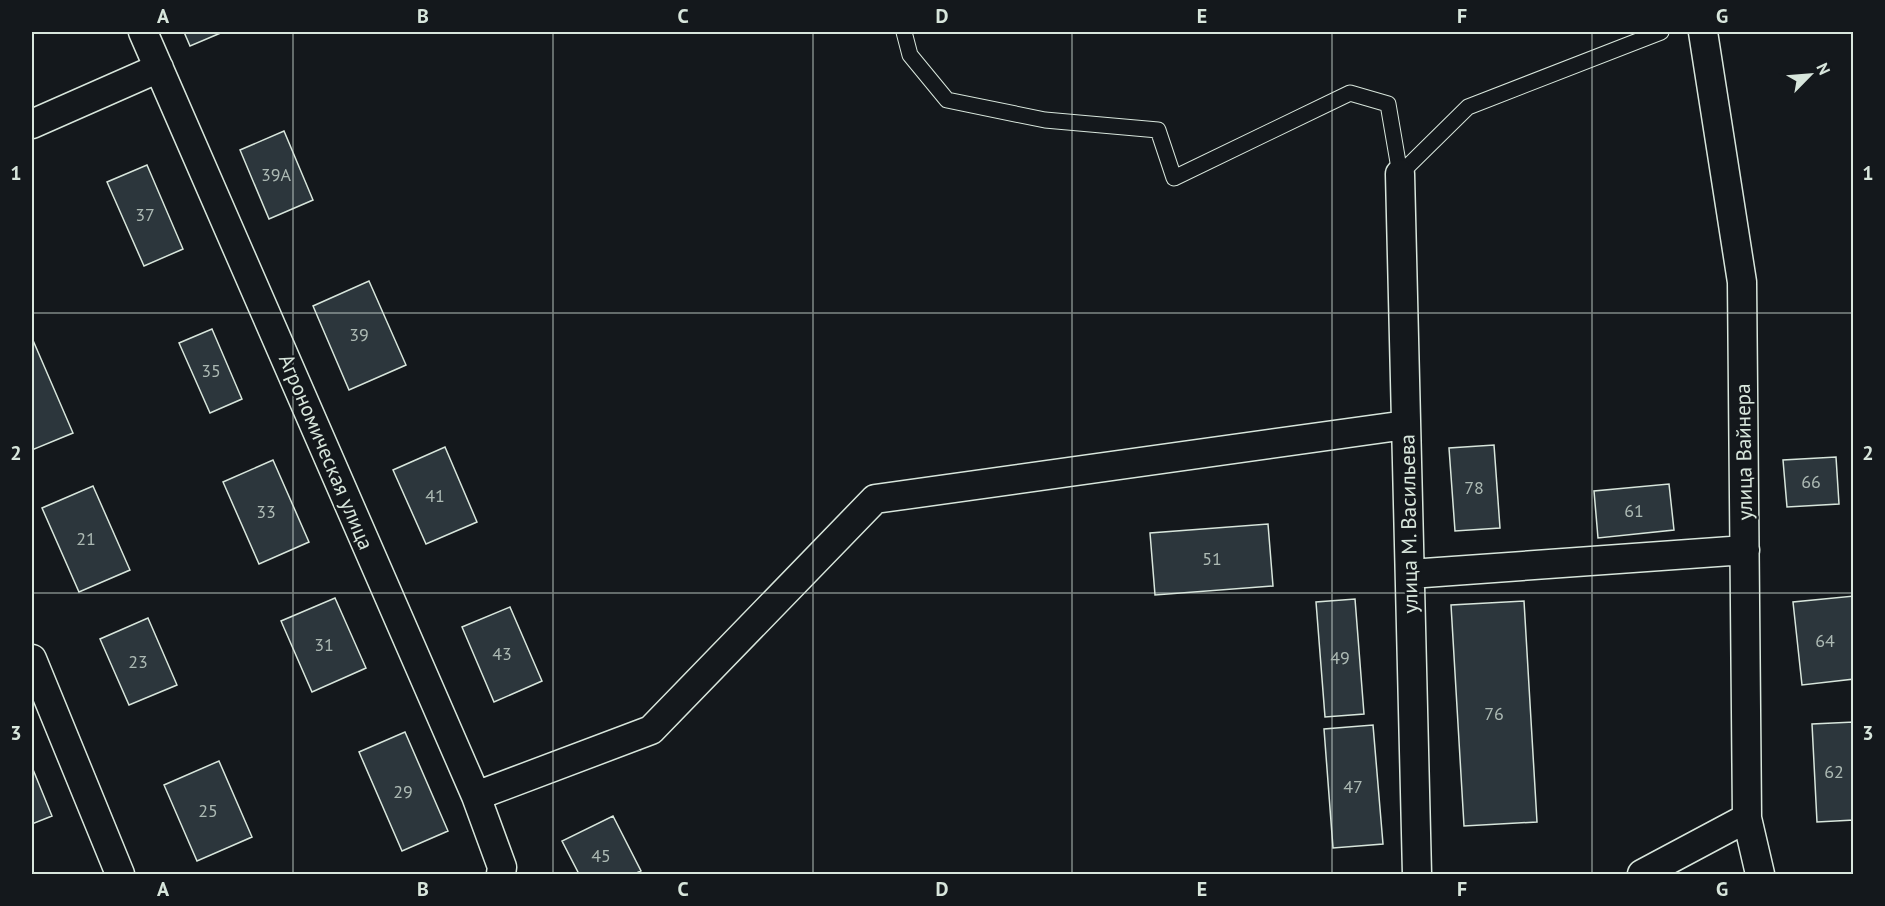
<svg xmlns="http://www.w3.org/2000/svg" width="1885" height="906" font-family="'PT Sans',sans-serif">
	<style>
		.building { fill: #2c363c; stroke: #d8e6dc; stroke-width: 1.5 }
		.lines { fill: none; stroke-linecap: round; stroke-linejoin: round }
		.service-casing { stroke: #d8e6dc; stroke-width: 17 }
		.minor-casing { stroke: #d8e6dc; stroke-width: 31 }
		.service { stroke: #14181c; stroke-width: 15 }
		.minor { stroke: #14181c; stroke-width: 28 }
		.grid { fill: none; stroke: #d8e6dc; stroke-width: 1.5; stroke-opacity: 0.55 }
		.labels { text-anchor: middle; stroke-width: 4.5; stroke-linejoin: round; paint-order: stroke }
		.number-label { font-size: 18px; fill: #adbab4 }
		.street-label { font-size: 21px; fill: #d8e6dc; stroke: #14181c }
		.neatline { fill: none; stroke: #d8e6dc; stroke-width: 2 }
		.grid-label { font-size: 20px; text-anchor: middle; font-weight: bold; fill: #d8e6dc }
	</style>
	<rect width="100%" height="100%" fill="#14181c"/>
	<!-- building -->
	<path class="building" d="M184,32H223L190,46Z
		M284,131L313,200L269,219L240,150Z
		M147,165L183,249L144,266L107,182Z
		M369,281L406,365L349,390L313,306Z
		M212,329L242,399L210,413L179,343Z
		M32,338L73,433L32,450Z
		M1494,445L1500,528L1455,531L1449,448Z
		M445,447L477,522L426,544L393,470Z
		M1836,457L1839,504L1787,507L1783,460Z
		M273,460L309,542L259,564L223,482Z
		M1669,484L1674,530L1598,538L1594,491Z
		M93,486L130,570L79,592L42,508Z
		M1268,524L1273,586L1155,595L1150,533Z
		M1854,596V679L1802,685L1793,602Z
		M335,598L366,668L312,692L281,621Z
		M1355,599L1364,714L1325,717L1316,602Z
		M1524,601L1537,822L1464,826L1451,605Z
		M510,607L542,681L494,702L462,627Z
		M148,618L177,685L129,705L100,639Z
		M1854,722V820L1817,822L1812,724Z
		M1373,725L1383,844L1333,848L1324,729Z
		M405,732L448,831L402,851L359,752Z
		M219,761L252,837L197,861L164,785Z
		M32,767L52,816L32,824Z
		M613,816L641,871L634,874H579L562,841Z"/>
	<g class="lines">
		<defs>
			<path id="service" d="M904,32L910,55L947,100L1045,120L1158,130L1174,178L1350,93L1388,104L1400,174
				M1400,174L1468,107L1661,32"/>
			<path id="minor" d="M143,32L476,796L502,867L501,874
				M1703,32L1742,282L1747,818L1760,874
				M32,124L159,68
				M1400,174L1417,874
				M1410,574L1745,550
				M32,659L120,874
				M476,796L651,730L875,499L1406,425
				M1642,874L1747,818"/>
		</defs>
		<!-- service casing -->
		<use href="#service" class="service-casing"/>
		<!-- minor casing -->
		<use href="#minor" class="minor-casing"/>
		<!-- service -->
		<use href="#service" class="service"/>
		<!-- minor -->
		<use href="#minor" class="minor"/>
	</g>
	<!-- grid -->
	<path class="grid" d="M293,32V874M553,32V874M813,32V874M1072,32V874M1332,32V874M1592,32V874M32,313H1854M32,593H1854"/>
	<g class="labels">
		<!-- number labels -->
		<g class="number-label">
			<text x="276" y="181">39А</text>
			<text x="145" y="221">37</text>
			<text x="359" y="341">39</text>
			<text x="211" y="377">35</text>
			<text x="1811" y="488">66</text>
			<text x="1474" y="494">78</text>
			<text x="435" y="502">41</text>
			<text x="1634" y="517">61</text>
			<text x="266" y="518">33</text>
			<text x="86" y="545">21</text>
			<text x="1212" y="565">51</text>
			<text x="1825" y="647">64</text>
			<text x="324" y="651">31</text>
			<text x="502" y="660">43</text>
			<text x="1340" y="664">49</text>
			<text x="138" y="668">23</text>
			<text x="1494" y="720">76</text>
			<text x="1834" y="778">62</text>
			<text x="1353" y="793">47</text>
			<text x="403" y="798">29</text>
			<text x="208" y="817">25</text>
			<text x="601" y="862">45</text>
		</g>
		<!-- street labels -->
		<g class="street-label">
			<text transform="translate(326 452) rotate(67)" y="7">Агрономическая улица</text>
			<text transform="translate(1744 452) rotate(-91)" y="7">улица Вайнера</text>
			<text transform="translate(1409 524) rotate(-91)" y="7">улица М. Васильева</text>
		</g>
	</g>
	<!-- border -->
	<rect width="1885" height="906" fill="none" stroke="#14181c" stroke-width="66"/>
	<!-- north arrow -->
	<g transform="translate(1810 75) rotate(65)" stroke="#14181c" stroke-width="4.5" paint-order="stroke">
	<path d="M0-4.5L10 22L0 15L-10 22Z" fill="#d8e6dc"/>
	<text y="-9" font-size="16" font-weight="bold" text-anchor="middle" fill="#d8e6dc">N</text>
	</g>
	<rect x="33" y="33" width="1819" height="840" class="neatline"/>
	<g class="grid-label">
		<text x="163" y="23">A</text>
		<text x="423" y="23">B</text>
		<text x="683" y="23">C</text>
		<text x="942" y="23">D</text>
		<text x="1202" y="23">E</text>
		<text x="1462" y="23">F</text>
		<text x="1722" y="23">G</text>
		<text x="16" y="180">1</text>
		<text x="1868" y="180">1</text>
		<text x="16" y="460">2</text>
		<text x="1868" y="460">2</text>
		<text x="16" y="740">3</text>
		<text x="1868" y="740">3</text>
		<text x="163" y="896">A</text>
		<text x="423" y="896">B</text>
		<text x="683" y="896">C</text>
		<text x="942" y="896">D</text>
		<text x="1202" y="896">E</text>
		<text x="1462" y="896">F</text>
		<text x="1722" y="896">G</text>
	</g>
</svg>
